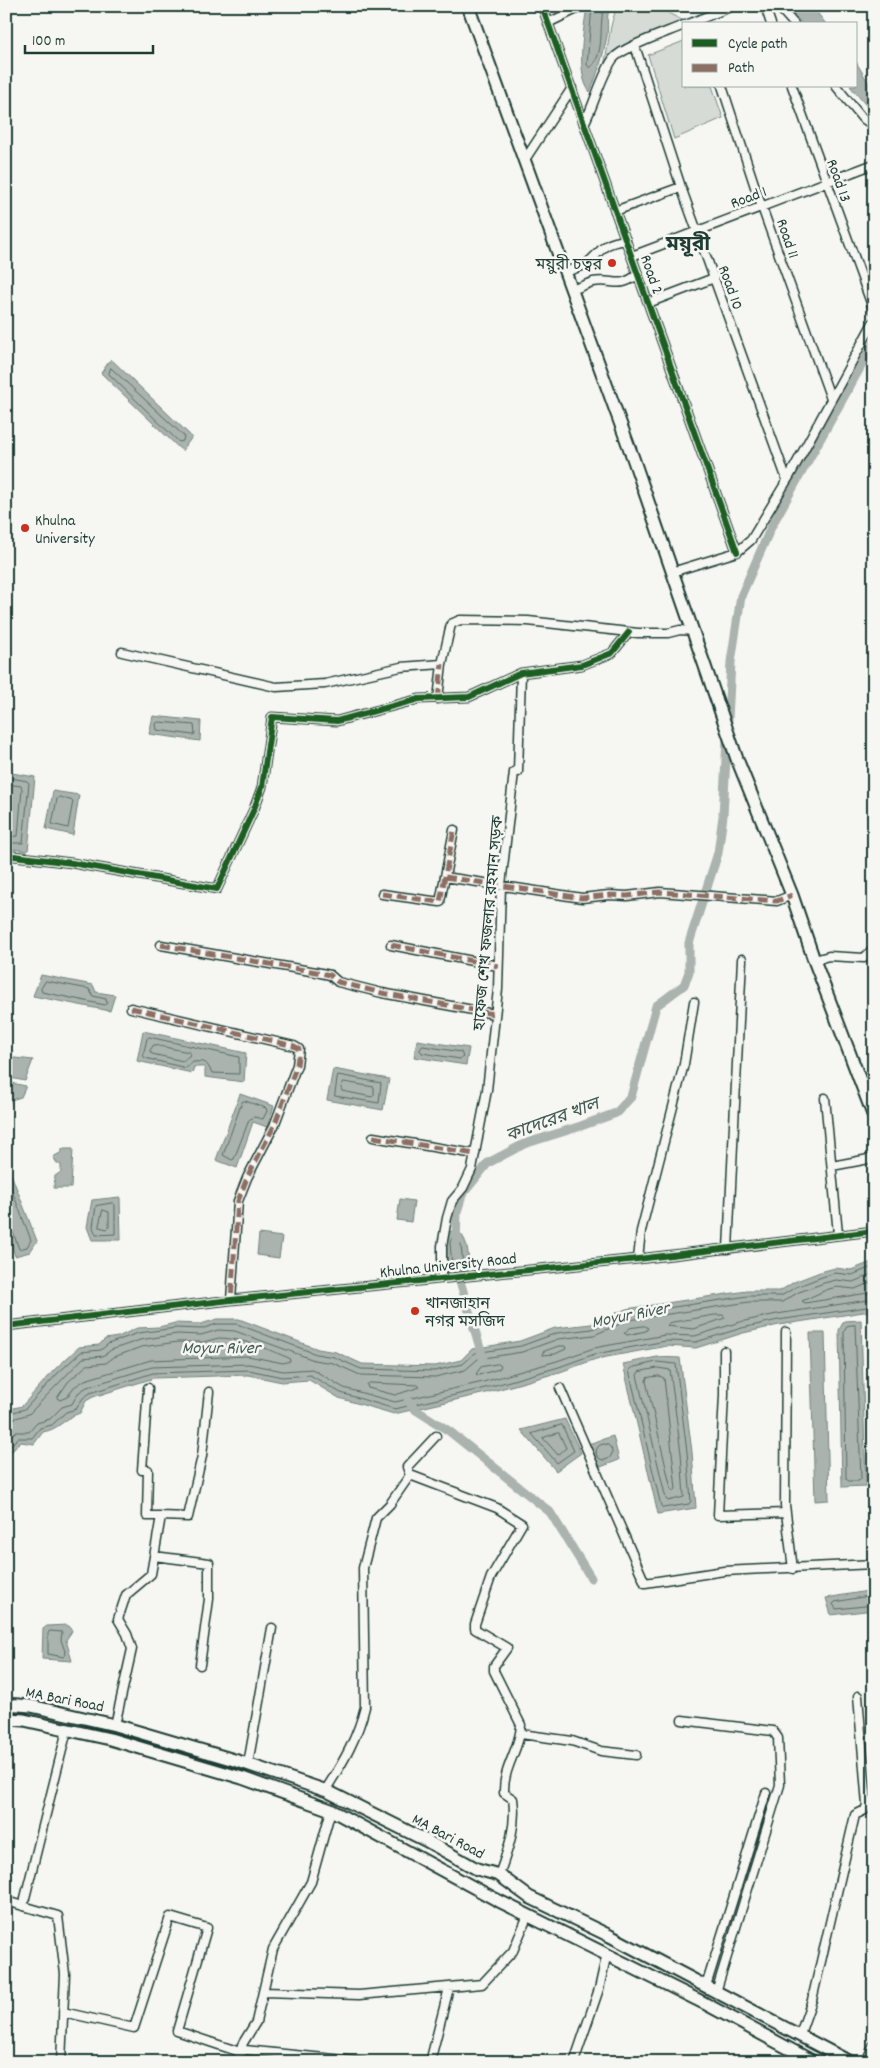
<svg xmlns="http://www.w3.org/2000/svg" width="880" height="2068" font-family="Dekko,'Noto Sans Bengali',sans-serif">
	<style>
		.green { fill: #d6dbd6; stroke: #7a8c85 }
		.water { fill: #aab3ae; stroke: #72847d }
		.lines { fill: none; stroke-linecap: round; stroke-linejoin: round }
		.shore { stroke: #576c65; stroke-width: 1 }
		.canal { stroke: #aab3ae; stroke-width: 9 }
		.minor-casing { stroke: #1f3d34; stroke-width: 11 }
		.primary-casing { stroke: #1f3d34; stroke-width: 15 }
		.minor { stroke: #f6f6f2; stroke-width: 8 }
		.primary { stroke: #f6f6f2; stroke-width: 11 }
		.quiet { stroke: #8d6e63; stroke-width: 5; stroke-dasharray: 10 5; stroke-linecap: butt }
		.cycleway-casing { stroke: #f6f6f2; stroke-width: 9 }
		.cycleway { stroke: #1b5e20; stroke-width: 6 }
		.poi-dot { fill: #c8321e; stroke: #f6f6f2; stroke-width: 2 }
		.labels { text-anchor: middle; stroke-width: 5; stroke-linejoin: round; paint-order: stroke }
		.street-label { font-size: 16px; fill: #1f3d34; stroke: #f6f6f2 }
		.poi-label { font-size: 16px; fill: #1f3d34; stroke: #f6f6f2; text-anchor: start }
		.water-label { font-size: 18px; font-style: italic; fill: #425a52; stroke: #f6f6f2 }
		.district-label { font-size: 21px; font-weight: bold; fill: #1f3d34; stroke: #f6f6f2 }
	</style>
	<rect width="100%" height="100%" fill="#f6f6f2"/>
	<filter id="ink" filterUnits="userSpaceOnUse"><feTurbulence type="fractalNoise" baseFrequency=".02" numOctaves="2"/><feDisplacementMap in="SourceGraphic" scale="10" xChannelSelector="R" yChannelSelector="G"/><feConvolveMatrix kernelMatrix="1 2 1 2 8 2 1 2 1" color-interpolation-filters="sRGB"/></filter>
	<g filter="url(#ink)">
		<!-- green -->
		<path class="green" d="M618,6H654L684,21L633,41L604,65C609,47 609,22 618,6Z
			M684,41V86H712L723,118L674,139L648,55Z"/>
		<!-- water -->
		<path class="water" d="M587,6H611C605,16 609,25 607,36C604,53 597,76 590,92C575,74 584,28 587,6Z
			M786,6H812L826,24H802Z
			M856,62L874,92V115L850,86H856Z
			M111,359L192,437L182,451L101,373Z
			M153,716L201,721L200,741L149,734Z
			M6,772L35,777L28,851L6,848Z
			M53,791L79,795L73,835L46,829Z
			M41,975L93,985L96,992L115,995L110,1011L33,996Z
			M143,1031L246,1053L244,1082L205,1077V1067H194L192,1073L137,1061Z
			M417,1040L469,1048L466,1065L414,1057Z
			M6,1057L33,1060L25,1081L6,1077Z
			M333,1069L389,1079L383,1110L327,1100Z
			M6,1082L26,1086L21,1097L11,1100L6,1112Z
			M240,1094L274,1106L267,1127L253,1122L237,1168L216,1160Z
			M62,1149H73L71,1188H54L55,1176L61,1172V1165L57,1163L53,1157L62,1152Z
			M6,1161L37,1241L30,1252L15,1256L6,1227Z
			M120,1197L121,1240H92L87,1227L92,1200Z
			M400,1199L414,1201L411,1222L397,1220Z
			M452,1231L460,1233C469,1242 470,1261 466,1273L463,1275L457,1272L453,1276L447,1273L445,1244L447,1233Z
			M259,1234L282,1237L279,1258L257,1255Z
			M874,1261V1310L870,1311L779,1325L743,1333L696,1348L667,1346L596,1359L560,1372L486,1393L394,1414L339,1398L309,1380L282,1382L248,1375L154,1378L93,1397L86,1401L80,1413C64,1418 60,1429 43,1432L34,1444L21,1442L6,1457V1410L22,1406L54,1370L79,1347L99,1345L105,1339L118,1337L137,1328L159,1327L175,1323L201,1324L217,1319H239L318,1349L336,1352L362,1364L435,1366L461,1360L472,1349L520,1341L555,1328L591,1324L626,1309L747,1291H780L794,1282L820,1272L835,1268L851,1270Z
			M861,1320L866,1486L842,1487L839,1330L844,1321Z
			M810,1333H825L829,1500L815,1501Z
			M657,1357L680,1358L692,1452L696,1508L658,1514L623,1364Z
			M565,1419L581,1453L556,1471L521,1430Z
			M613,1436L619,1460L598,1468L588,1444Z
			M874,1590V1610L831,1615L826,1598Z
			M47,1626L67,1625L70,1627L72,1631L66,1640L72,1661L42,1659L43,1629Z"/>
		<g class="lines">
			<!-- shore -->
			<path class="shore" d="M592,6L587,65L590,68C607,52 597,22 605,6
				M111,368L184,436L183,441L179,442L109,374Z
				M159,722L194,725L195,734L193,735L157,730L156,724Z
				M6,777L27,781L29,783L23,843H6
				M6,784L21,786L22,789L18,836L6,837
				M60,797L73,801L68,828L52,824L57,799Z
				M46,981L89,989L93,996L106,999L107,1003L105,1005L42,992L41,989Z
				M149,1037L239,1057V1074L212,1073C206,1062 207,1061 193,1062L186,1068L145,1058L143,1055L147,1039Z
				M154,1045L189,1052L190,1055L183,1061L152,1054L150,1051Z
				M423,1046L461,1052L463,1057L460,1059L422,1053L420,1050Z
				M338,1075L381,1083L379,1103L335,1096Z
				M344,1082L374,1087V1095L372,1097L342,1091L341,1088Z
				M245,1101L266,1108L267,1111L263,1119L254,1117L249,1120L234,1159L232,1160L223,1155L242,1102Z
				M6,1175L31,1240L27,1247L19,1249L13,1232L6,1229
				M113,1203L115,1205V1234L96,1235L93,1227L96,1206Z
				M103,1210L109,1212V1227L107,1229L99,1227Z
				M453,1237L457,1238L461,1245L463,1265L461,1267L452,1266L450,1243Z
				M874,1281L855,1289L836,1287L826,1290L802,1301L805,1303L874,1292
				M715,1315H723L725,1318L694,1329L667,1326L669,1323Z
				M855,1325L861,1479L859,1481H849L846,1479L844,1332L847,1326Z
				M645,1326L648,1328L646,1331L627,1335L624,1333L630,1328Z
				M219,1338C243,1338 267,1349 289,1358L290,1361L283,1363L248,1356L151,1360L85,1380L74,1387L67,1397L60,1400L57,1398L68,1382L87,1365L106,1363L114,1357L141,1347L178,1342H203Z
				M559,1346H565L566,1349L555,1354L542,1355L543,1352Z
				M657,1362L676,1364L687,1452L691,1501L689,1504L663,1508L661,1506L629,1370L631,1368Z
				M498,1364L501,1366L499,1369L479,1375L476,1374L481,1367Z
				M658,1368L670,1370L681,1453L684,1497L668,1501L666,1499L637,1375L639,1372Z
				M659,1376L664,1378L676,1489L674,1491L671,1489L646,1381L647,1378Z
				M370,1383L418,1385L420,1387L395,1395L368,1388L367,1385Z
				M6,1414L25,1409L58,1373L81,1352L101,1350L108,1344L138,1333L176,1328L201,1329L217,1324H237L316,1354L334,1357L361,1369L435,1371L463,1364L475,1353L521,1346L557,1333L592,1329L627,1314L748,1296H781L796,1287L822,1277L835,1273L852,1275L874,1266
				M6,1421L29,1414L83,1358L103,1356L111,1350L140,1340L177,1334L201,1335L218,1330L235,1331L314,1360L333,1363L360,1375L435,1377L465,1370L478,1359L522,1352L558,1339L594,1335L629,1320L749,1302H782L799,1292L824,1283L836,1280L853,1282L874,1273
				M562,1425L574,1451L557,1463L532,1434Z
				M559,1433L566,1448L558,1455L543,1438Z
				M6,1441L15,1432H29L37,1423L50,1419L62,1407L72,1404L78,1393L87,1387L152,1367L249,1364L283,1371L312,1369L344,1388L395,1402L483,1382L557,1361L594,1348L665,1335L695,1336L740,1322L777,1314L874,1299
				M596 1452a8 8 0 1 1 16 0a8 8 0 1 1-16 0Z
				M6,1450L18,1438H32L40,1428L52,1425L66,1412L76,1409L83,1398L90,1393L153,1373L249,1370L282,1377L310,1375L341,1393L395,1409L485,1388L559,1367L595,1354L666,1341L696,1342L742,1328L778,1320L874,1306
				M874,1595L835,1602L833,1604L836,1609L874,1605
				M50,1631L62,1632L61,1640L66,1654L64,1657L48,1654V1634Z"/>
			<!-- canal -->
			<path class="canal" d="M456,1244L457,1212L462,1195L488,1163L524,1144L581,1126L616,1113L631,1097L656,1006L684,985L689,972V943L718,853L723,816L731,662L741,596L772,525L874,343
				M457,1260V1271L483,1358
				M408,1401L416,1410L449,1431L550,1512L591,1578"/>
			<defs>
				<path id="minor" d="M542,6L737,552
					M765,6L771,24
					M778,6L794,24
					M872,6L874,11
					M548,23L583,6
					M688,24L733,6
					M635,46L681,187L787,480
					M722,86L759,199L831,399
					M792,86L874,311
					M836,86L862,118L874,126
					M584,124C595,103 600,78 613,59C622,47 668,32 684,25
					M524,161L572,88
					M615,211L681,187
					M632,256L874,164
					M564,272C571,270 580,268 586,264C605,249 599,244 626,240
					M571,290C578,288 586,284 593,282C613,278 619,290 638,274
					M648,303L714,278
					M672,572L737,552L751,540L789,477L874,321
					M122,652L276,687L325,684L401,667L442,664L451,624L460,620L528,621L638,633H668L680,630L694,631
					M438,699L442,664
					M6,855L72,863L217,889L254,809L262,787L272,717L337,721L419,699L469,697L521,673L582,665L612,653L629,632
					M445,877L582,898L609,895L627,896L660,892L777,901L792,895
					M382,894L440,902L454,830
					M161,945L316,972L330,975L338,982L382,993L494,1014
					M391,945L498,966
					M814,960L829,956L864,958L869,953L874,952
					M131,1008L294,1046L299,1049L297,1065L274,1126L247,1178L238,1201L231,1300
					M825,1098L838,1234
					M373,1137L475,1154
					M832,1166L874,1158
					M728,1249L742,959
					M638,1259L641,1231L684,1064L694,1002
					M442,1278V1246L447,1218L452,1201L463,1188L472,1169L487,1090L498,989L501,885L514,772H518L521,673
					M6,1326L231,1300L638,1259L874,1231
					M786,1332L785,1505L793,1569
					M724,1351V1395L718,1515L786,1513
					M560,1388L645,1583L724,1571L874,1564
					M410,1475L497,1508L522,1524L491,1577L475,1624V1629L507,1648L494,1666V1671L521,1725C520,1750 503,1766 504,1793L513,1799C517,1826 508,1850 499,1875
					M161,1516L188,1517L202,1456L209,1392
					M154,1556L209,1563V1599L200,1665
					M682,1720L773,1731L778,1738L780,1785L716,1992
					M115,1725L132,1649L127,1634L118,1619L126,1595L151,1574L161,1516H147L148,1470H142L148,1388
					M521,1734L572,1741L601,1751L636,1755
					M248,1764L272,1628
					M327,1791L328,1786C344,1761 358,1736 365,1707L363,1568L376,1518L390,1504L410,1475L407,1467L436,1436
					M6,1901L58,1916L65,1974L61,2062
					M23,1906L67,1730
					M706,1986L766,1793
					M264,1992L359,1995L482,1984L513,1951L528,1915
					M63,2012L134,2028L170,1917L207,1928L177,2031L240,2052
					M800,2034L812,2000L855,1815L865,1810L867,1805L858,1696
					M241,2053L245,2050L364,2062
					M237,2062L243,2043L256,2022L273,1949L311,1882L331,1810
					M430,2062L449,1988
					M574,2062L599,1989L607,1953
					M866,2062L874,2044"/>
				<path id="primary" d="M468,6L633,458L737,759L792,895L814,960L874,1117
					M6,1704L31,1706L115,1725L241,1762L327,1791L425,1840L477,1869L499,1875L529,1897L610,1936L850,2062
					M6,1719L24,1720L110,1739L242,1778L331,1810L495,1899L704,2003L814,2062"/>
			</defs>
			<!-- minor casing -->
			<use href="#minor" class="minor-casing"/>
			<!-- primary casing -->
			<use href="#primary" class="primary-casing"/>
			<!-- minor -->
			<use href="#minor" class="minor"/>
			<!-- primary -->
			<use href="#primary" class="primary"/>
			<!-- quiet -->
			<path class="quiet" d="M438,699L442,664
				M445,877L582,898L609,895L627,896L660,892L777,901L792,895
				M382,894L440,902L454,830
				M161,945L316,972L330,975L338,982L382,993L494,1014
				M391,945L498,966
				M131,1008L294,1046L299,1049L297,1065L274,1126L247,1178L238,1201L231,1300
				M373,1137L475,1154"/>
			<defs>
				<path id="cycleway" d="M542,6L737,552
					M6,855L72,863L217,889L254,809L262,787L272,717L337,721L419,699L469,697L521,673L582,665L612,653L629,632
					M6,1326L231,1300L638,1259L874,1231"/>
			</defs>
			<!-- cycleway casing -->
			<use href="#cycleway" class="cycleway-casing"/>
			<!-- cycleway -->
			<use href="#cycleway" class="cycleway"/>
		</g>
	</g>
	<!-- markers -->
	<g class="poi-dot">
		<circle cx="612" cy="263" r="5"/>
		<circle cx="25" cy="528" r="5"/>
		<circle cx="415" cy="1311" r="5"/>
	</g>
	<g class="labels">
		<!-- street labels -->
		<g class="street-label">
			<text transform="translate(840 180) rotate(70)" y="6">Road 13</text>
			<text transform="translate(748 196) rotate(-21)" y="6">Road 1</text>
			<text transform="translate(789 238) rotate(71)" y="6">Road 11</text>
			<text transform="translate(653 274) rotate(71)" y="6">Road 2</text>
			<text transform="translate(732 287) rotate(70)" y="6">Road 10</text>
			<text transform="translate(487 923) rotate(-85)" y="6">হাফেজ শেখ ফজলার রহমান সড়ক</text>
			<text transform="translate(448 1264) rotate(-6)" y="6">Khulna University Road</text>
			<text transform="translate(65 1698) rotate(11)" y="6">MA Bari Road</text>
			<text transform="translate(449 1835) rotate(28)" y="6">MA Bari Road</text>
		</g>
		<!-- poi labels -->
		<g class="poi-label">
			<text x="602" y="269" text-anchor="end">ময়ুরী চত্বর</text>
			<text x="35" y="525">Khulna<tspan x="35" dy="18">University</tspan></text>
			<text x="425" y="1308">খানজাহান<tspan x="425" dy="18">নগর মসজিদ</tspan></text>
		</g>
		<!-- water labels -->
		<g class="water-label">
			<text transform="translate(552 1119) rotate(-20)" y="6">কাদেরের খাল</text>
			<text transform="translate(630 1314) rotate(-11)" y="6">Moyur River</text>
			<text x="221" y="1353">Moyur River</text>
		</g>
		<!-- district labels -->
		<g class="district-label">
			<text x="688" y="250">ময়ূরী</text>
		</g>
	</g>
	<!-- margin -->
	<rect width="880" height="2068" fill="none" stroke="#f6f6f2" stroke-width="25"/>
	<rect x="12" y="12" width="855" height="2043" fill="none" stroke="#1f3d34" stroke-width="2" filter="url(#ink)"/>
	<!-- legend -->
	<rect x="682" y="22" width="175" height="65" fill="#f6f6f2" stroke="#a0aca6"/>
	<rect x="692" y="39" width="25" height="8" fill="#1b5e20" stroke="#a0aca6"/>
	<text x="728" y="48" font-size="15" fill="#1f3d34">Cycle path</text>
	<rect x="692" y="64" width="25" height="8" fill="#8d6e63" stroke="#a0aca6"/>
	<text x="728" y="72" font-size="15" fill="#1f3d34">Path</text>
	<!-- scale -->
	<path d="M25 45v8h128v-8" fill="none" stroke="#1f3d34" stroke-width="2.5"/>
	<text x="32" y="45" font-size="15" fill="#1f3d34" stroke="#f6f6f2" stroke-width="4" paint-order="stroke">100 m</text>
</svg>
